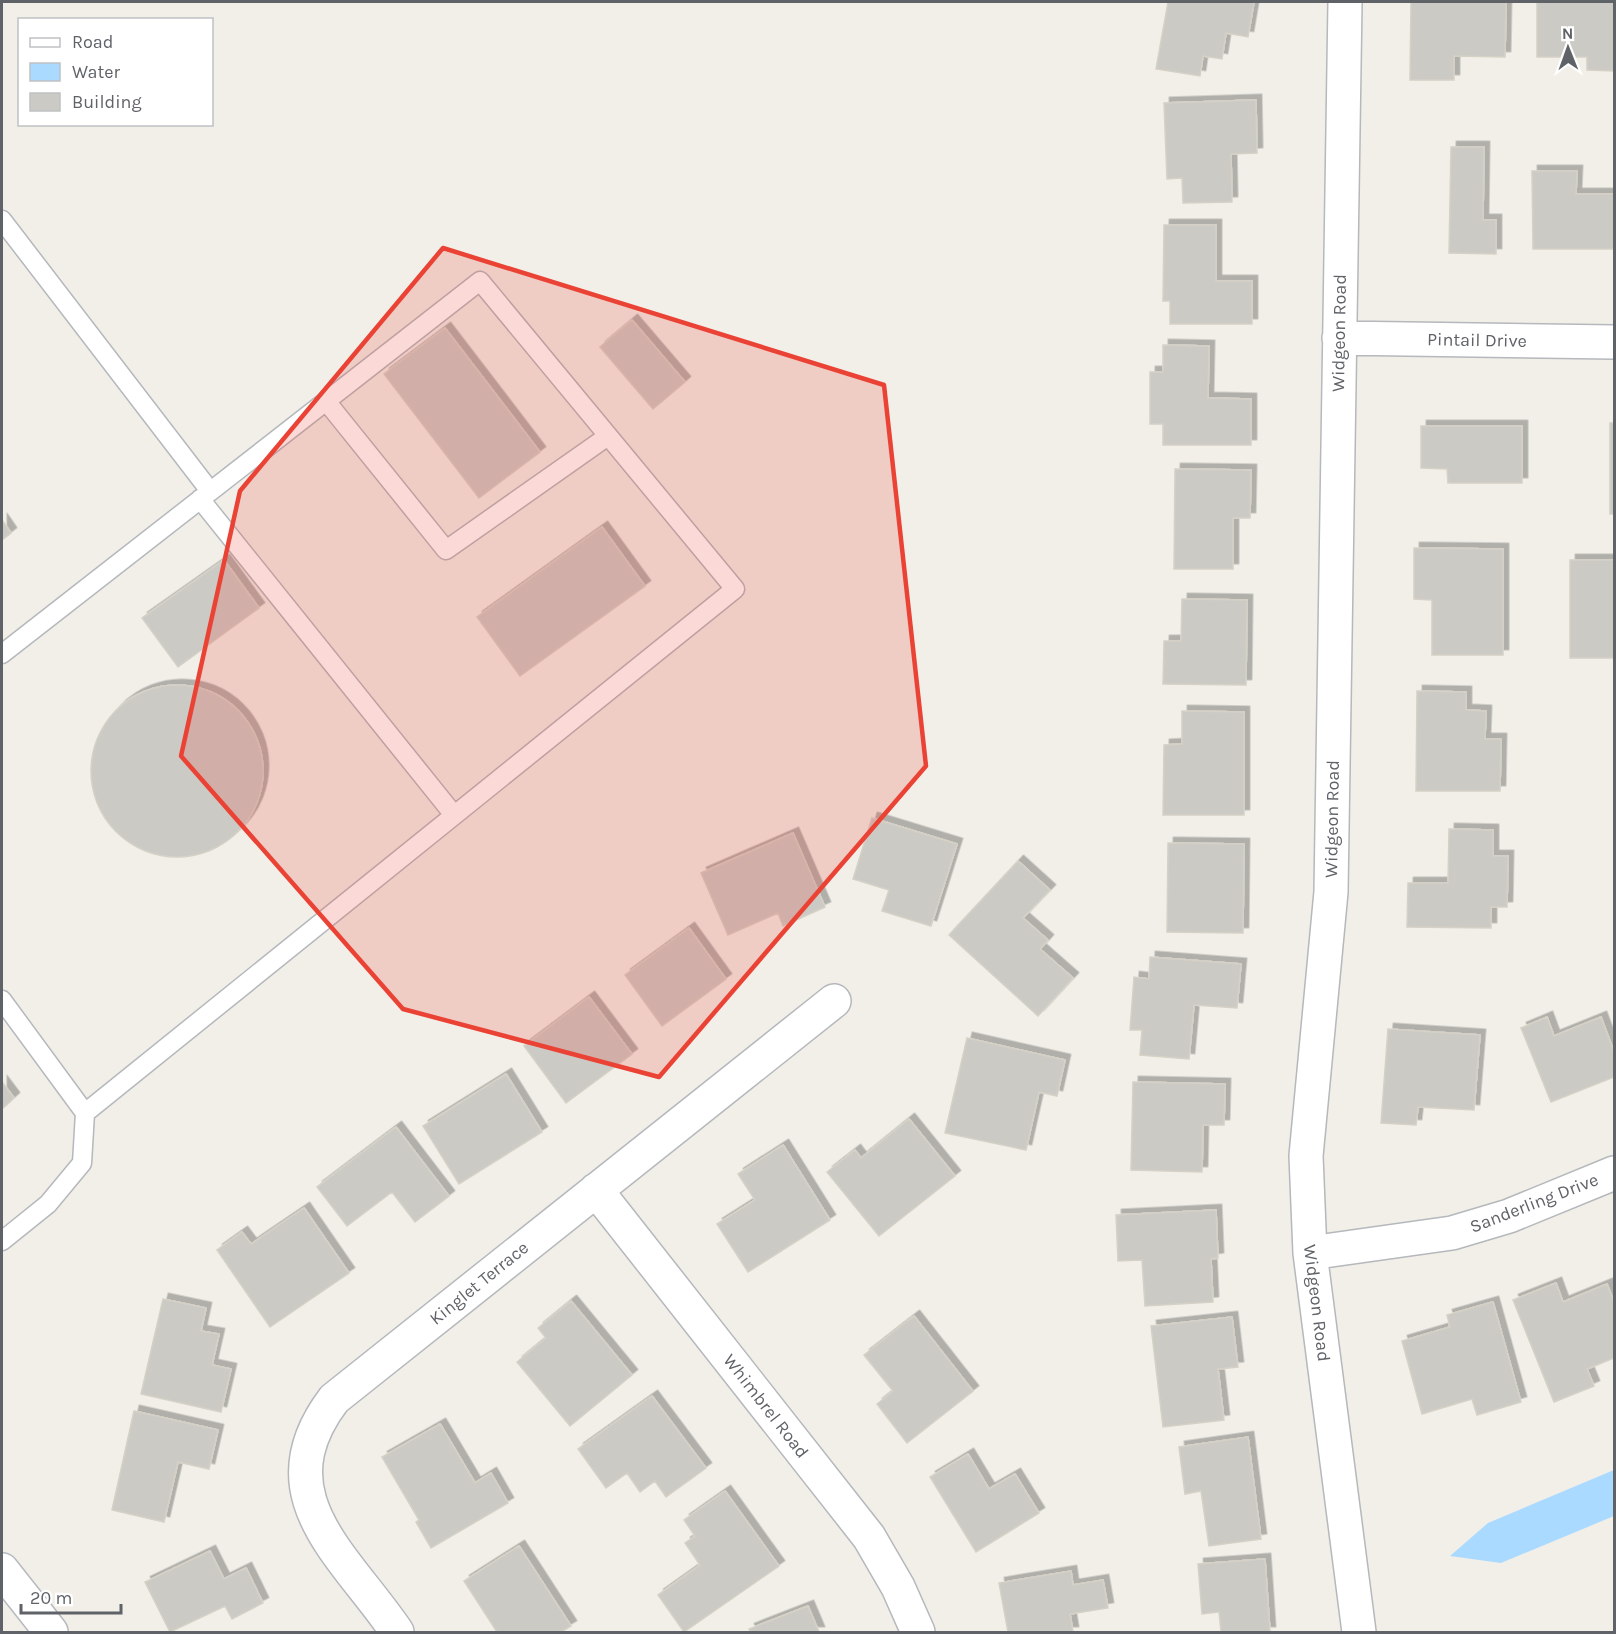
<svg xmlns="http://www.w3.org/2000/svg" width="1616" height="1634" font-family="Karla,sans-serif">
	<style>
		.water { fill: #aadaff }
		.building { fill: #cccac5; stroke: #d6d1c6; stroke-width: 1.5; filter: url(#shadow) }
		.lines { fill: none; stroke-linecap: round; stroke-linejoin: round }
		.lane-casing { stroke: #b5b8bc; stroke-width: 21 }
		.street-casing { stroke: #b5b8bc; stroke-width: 36 }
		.secondary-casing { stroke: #b6babf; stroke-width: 36 }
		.lane { stroke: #fff; stroke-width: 18 }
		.street { stroke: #fff; stroke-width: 33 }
		.secondary { stroke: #fff; stroke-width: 33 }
		.marked { fill: #ea4335; fill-opacity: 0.2; stroke: #ea4335; stroke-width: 4.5; stroke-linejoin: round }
		.labels { text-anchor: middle; stroke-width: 6; stroke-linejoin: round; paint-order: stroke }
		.street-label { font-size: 18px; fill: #5f6368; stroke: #fff }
	</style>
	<defs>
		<filter id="shadow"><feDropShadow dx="5.5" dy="-5.5" stdDeviation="0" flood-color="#0004"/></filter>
	</defs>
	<rect width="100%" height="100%" fill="#f1efe8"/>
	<!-- water -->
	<path class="water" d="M1614,1470V1516L1501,1563L1450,1556L1488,1523Z"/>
	<!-- building -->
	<path class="building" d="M1168,2H1254L1248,37L1226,33L1222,59L1203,56L1200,76L1156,69Z
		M1411,2H1506L1505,57L1454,56V80H1410Z
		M1537,2H1614V71L1587,70V57H1537Z
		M1256,100L1257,153L1231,154L1232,202L1183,203L1182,178L1167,179L1164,103Z
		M1451,147H1484L1483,220H1496V254L1449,253Z
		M1532,171H1577L1576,194H1614V249H1533Z
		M1164,225H1216V281H1252V324H1170V301H1163Z
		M632,320L685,382L653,409L600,347Z
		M445,328L540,452L479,498L384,374Z
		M1163,345L1209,346L1208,398L1251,399V445H1163V424H1150V372H1163Z
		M1610,423H1614V514H1610Z
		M1421,426H1522V483H1448L1447,469L1421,468Z
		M1175,469L1251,470L1250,518H1233V569H1174Z
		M2,520L11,533L2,540Z
		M602,527L645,586L520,676L477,617Z
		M1414,548L1503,549V655H1432V600L1414,599Z
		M224,560L259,608L178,667L142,618Z
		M1570,560H1614V658H1570Z
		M1182,599L1247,600L1246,685L1163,684L1164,641H1181Z
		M91 771a86 86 0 1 1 172 0a86 86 0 1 1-172 0Z
		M1417,691L1466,692V710L1486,711L1485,739H1501L1500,791H1416Z
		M1182,711L1244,712V815H1163L1164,745L1182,744Z
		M872,818L957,844L931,926L882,911L889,890L853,879Z
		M1449,829L1493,830V856H1508L1507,907H1491V928L1407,927L1408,883H1448Z
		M793,833L825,907L783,926L778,913L728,935L701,873Z
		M1168,843L1244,844L1243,933L1167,932Z
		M1018,861L1050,890L1023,918L1048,940L1040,949L1073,978L1038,1016L949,935Z
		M689,928L726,979L662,1026L625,975Z
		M1150,957L1241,964L1237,1008L1194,1005L1189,1059L1140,1055L1142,1030H1130L1134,977L1149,979Z
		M589,997L632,1054L566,1103L524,1046Z
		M1547,1017L1554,1036L1601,1017L1614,1052V1077L1551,1102L1521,1028Z
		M1388,1029L1480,1035L1474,1110L1418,1107L1416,1125L1381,1123Z
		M967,1038L1065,1060L1057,1096L1039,1092L1026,1150L945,1133Z
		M506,1074L542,1132L459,1184L423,1126Z
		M2,1082L14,1098L2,1109Z
		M1133,1082L1225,1084L1224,1125H1203L1202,1172L1131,1170Z
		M909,1119L955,1176L879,1236L827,1172L855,1150L861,1158Z
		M396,1127L449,1196L415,1222L392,1192L347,1226L317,1187Z
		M783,1145L830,1220L748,1272L717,1224L755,1200L738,1174Z
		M304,1208L349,1273L270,1327L217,1250L242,1232L251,1244Z
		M1216,1210L1218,1258L1211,1259L1213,1302L1145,1306L1142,1260L1118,1261L1116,1215Z
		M1556,1283L1563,1302L1607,1284L1614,1302V1358L1587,1369L1594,1386L1554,1402L1513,1300Z
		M163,1299L206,1308L201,1331L219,1334L212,1365L231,1369L221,1412L141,1394Z
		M571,1301L632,1375L570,1426L517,1362L546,1338L538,1328Z
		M1493,1302L1521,1402L1477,1415L1472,1399L1422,1414L1402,1341L1450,1327L1447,1315Z
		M914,1316L973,1391L907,1443L877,1404L893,1391L864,1355Z
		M1232,1317L1238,1367L1218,1369L1224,1420L1163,1427L1151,1326Z
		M652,1396L706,1468L666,1497L655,1481L640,1492L627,1473L606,1488L578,1449Z
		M134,1411L218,1430L209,1469L178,1462L164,1522L112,1510Z
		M440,1424L475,1483L491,1473L508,1503L431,1548L416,1522L419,1520L382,1457Z
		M1248,1437L1261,1539L1209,1546L1201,1491L1185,1494L1179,1447Z
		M968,1454L989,1489L1015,1474L1039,1513L976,1552L930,1477Z
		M725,1491L779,1566L684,1632L658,1595L700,1565L685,1543L695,1536L684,1520Z
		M519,1546L571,1626L561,1632H497L464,1581Z
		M210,1551L224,1579L246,1568L263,1603L232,1619L225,1606L170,1632L145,1582Z
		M1265,1559L1270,1632H1221L1219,1612L1202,1614L1198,1564Z
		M1071,1571L1073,1585L1103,1580L1108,1608L1070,1614L1073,1632H1008L999,1583Z
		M808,1606L819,1632H751L749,1629Z"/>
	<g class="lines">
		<defs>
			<path id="lane" d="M2,220L210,491
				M326,401L446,550L608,436
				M200,499L454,815
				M2,654L480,281L735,589L85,1113
				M2,1000L85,1113L82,1163L48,1204L2,1241"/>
			<path id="street" d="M1345,2L1331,892L1306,1156L1310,1253L1359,1632
				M1339,338L1614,342
				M596,1190L869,1537L898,1587L918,1632
				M1310,1253L1452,1233L1509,1216L1614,1173
				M397,1632C345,1555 261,1495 334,1399L834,1001"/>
			<path id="secondary" d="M2,1570L51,1632"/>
		</defs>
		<!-- lane casing -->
		<use href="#lane" class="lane-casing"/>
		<!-- street casing -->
		<use href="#street" class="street-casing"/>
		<!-- secondary casing -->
		<use href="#secondary" class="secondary-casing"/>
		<!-- lane -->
		<use href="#lane" class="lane"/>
		<!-- street -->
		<use href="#street" class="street"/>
		<!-- secondary -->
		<use href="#secondary" class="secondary"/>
	</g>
	<!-- marked area -->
	<path class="marked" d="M443,248L884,385L926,766L659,1077L403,1009L181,756L240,491Z"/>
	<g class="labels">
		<!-- street labels -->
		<g class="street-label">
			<text transform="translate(1339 333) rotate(-89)" y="6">Widgeon Road</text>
			<text transform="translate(1477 340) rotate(1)" y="6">Pintail Drive</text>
			<text transform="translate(1332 819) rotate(-89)" y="6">Widgeon Road</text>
			<text transform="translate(1534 1203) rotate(-21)" y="6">Sanderling Drive</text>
			<text transform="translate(479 1283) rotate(-39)" y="6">Kinglet Terrace</text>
			<text transform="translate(1317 1303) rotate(83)" y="6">Widgeon Road</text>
			<text transform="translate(766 1406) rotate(52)" y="6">Whimbrel Road</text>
		</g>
	</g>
	<!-- border -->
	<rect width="1616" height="1634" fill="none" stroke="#5f6368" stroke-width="6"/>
	<!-- legend -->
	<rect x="18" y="18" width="195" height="108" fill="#ffffff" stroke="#bfc1c3" stroke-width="1.5"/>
	<rect x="30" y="38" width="30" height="9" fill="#ffffff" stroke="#bfc1c3" stroke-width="1.5"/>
	<text x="72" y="48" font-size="18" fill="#5f6368">Road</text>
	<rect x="30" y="63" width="30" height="18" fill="#aadaff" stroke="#bfc1c3" stroke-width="1.5"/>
	<text x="72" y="78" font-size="18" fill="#5f6368">Water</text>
	<rect x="30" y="93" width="30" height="18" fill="#cccac5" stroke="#bfc1c3" stroke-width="1.5"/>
	<text x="72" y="108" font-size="18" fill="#5f6368">Building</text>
	<!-- north arrow -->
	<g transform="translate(1568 48) rotate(359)" stroke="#ffffff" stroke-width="4.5" paint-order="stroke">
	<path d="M0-4.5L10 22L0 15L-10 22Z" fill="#5f6368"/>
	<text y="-9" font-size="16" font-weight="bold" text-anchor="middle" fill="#5f6368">N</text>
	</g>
	<!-- scale -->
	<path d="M21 1604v9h100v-9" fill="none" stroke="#5f6368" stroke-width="3"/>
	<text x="30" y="1604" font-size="18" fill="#5f6368" stroke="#ffffff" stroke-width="4.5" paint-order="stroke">20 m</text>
</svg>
